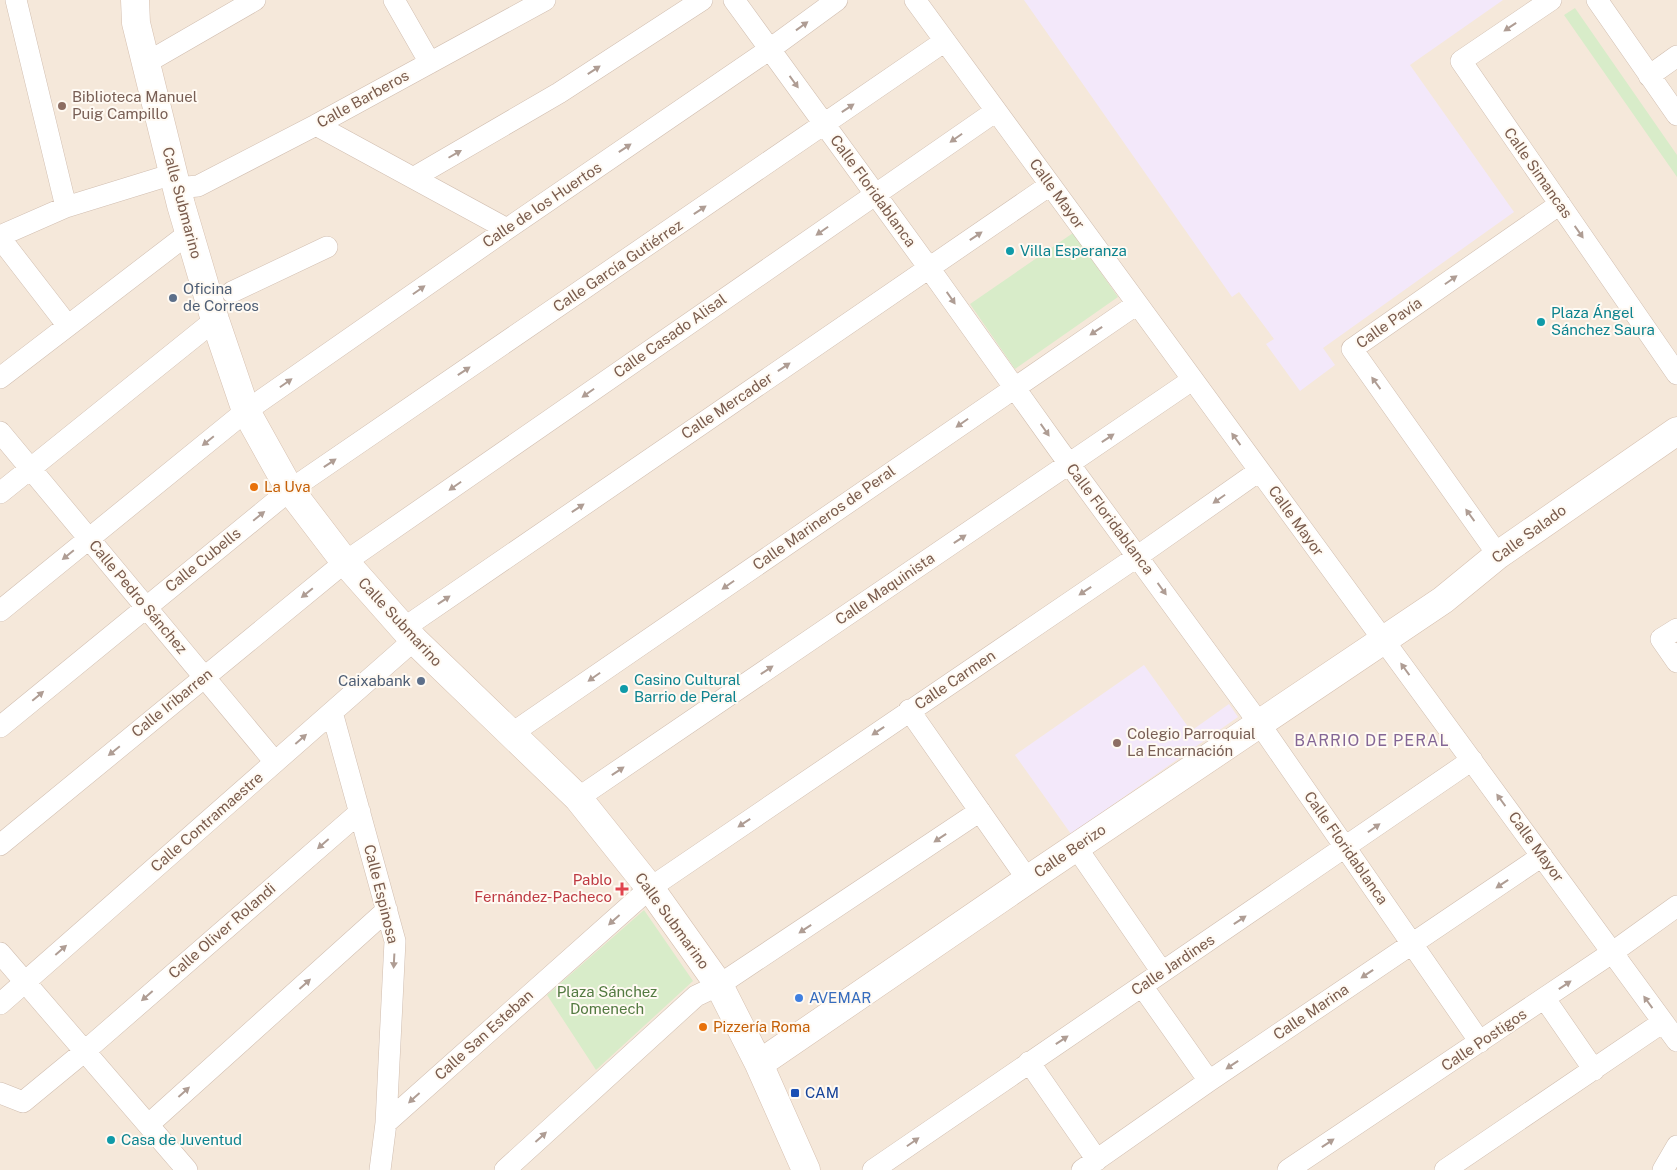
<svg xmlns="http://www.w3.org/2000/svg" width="1677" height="1170" font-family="'Public Sans',sans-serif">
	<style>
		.residential { fill: #f5e8da }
		.education { fill: #f3e8fa }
		.green { fill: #d8ecc9 }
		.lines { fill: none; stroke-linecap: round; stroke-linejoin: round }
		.street-casing { stroke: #d1beb0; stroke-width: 22 }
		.secondary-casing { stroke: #d6c0b0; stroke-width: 29 }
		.street { stroke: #fff; stroke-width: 21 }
		.secondary { stroke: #fff; stroke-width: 28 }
		.oneway { fill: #af9d94 }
		.education-dot { fill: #8d6e63; stroke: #fffaf3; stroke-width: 2 }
		.culture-dot { fill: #0f9aa8; stroke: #fffaf3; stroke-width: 2 }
		.service-dot { fill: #5c6f8a; stroke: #fffaf3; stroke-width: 2 }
		.food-dot { fill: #e8710a; stroke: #fffaf3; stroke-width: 2 }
		.health-dot { fill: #e0444e; stroke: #fffaf3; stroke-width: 2 }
		.shop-dot { fill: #3f7fe0; stroke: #fffaf3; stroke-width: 2 }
		.transit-dot { fill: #1a4fb4; stroke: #fffaf3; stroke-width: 2 }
		.labels { text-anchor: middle; stroke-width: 4; stroke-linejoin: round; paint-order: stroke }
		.education-label { font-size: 15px; fill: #785e54; stroke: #fffaf3; text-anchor: start }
		.street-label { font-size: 15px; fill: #7a5c4d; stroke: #fffaf3 }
		.culture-label { font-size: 15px; fill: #0d838f; stroke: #fffaf3; text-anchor: start }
		.service-label { font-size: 15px; fill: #4e5e75; stroke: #fffaf3; text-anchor: start }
		.food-label { font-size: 15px; fill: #c56008; stroke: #fffaf3; text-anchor: start }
		.health-label { font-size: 15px; fill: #be3a42; stroke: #fffaf3; text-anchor: end }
		.park-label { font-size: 15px; fill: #537a41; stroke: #fffaf3 }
		.shop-label { font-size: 15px; fill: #366cbe; stroke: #fffaf3; text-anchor: start }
		.transit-label { font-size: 15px; fill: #164399; stroke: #fffaf3; text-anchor: start }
		.neighbourhood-label { font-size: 16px; letter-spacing: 1px; fill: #846695; stroke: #fffaf3 }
	</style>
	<rect width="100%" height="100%" fill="#fdf6ec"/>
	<!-- residential -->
	<path class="residential" d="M0,0H1677V1170H0Z"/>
	<!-- education -->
	<path class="education" d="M1024,0H1503L1410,65L1514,212L1323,348L1335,365L1300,391L1266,344L1274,339L1239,292L1232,297Z
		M1144,665L1191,731L1229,704L1238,717L1071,834L1015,755Z"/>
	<!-- green -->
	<path class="green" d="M1575,8L1677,155V177L1564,15Z
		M1073,233L1118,297L1015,369L970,304Z
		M644,910L693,981L596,1070L547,995Z"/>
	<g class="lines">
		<defs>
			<path id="street" d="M16,0L66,207
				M394,0L430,63
				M734,0L929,268L1059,450L1259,723L1480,1042
				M915,0L1677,1041
				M1551,0L1461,61L1677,374
				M1597,0L1677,115
				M146,63L255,0
				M1649,76L1677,56
				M316,125L507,229
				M413,178L559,93L702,0
				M176,188L198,186L316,125L545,0
				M0,236L66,207L173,174
				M0,238L68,326
				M232,292L327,247
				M0,378L189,233
				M0,432L275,762
				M0,493L215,320
				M1498,555L1352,349L1560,204
				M0,611L246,411L507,229L770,49L837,0
				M404,628L1050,185
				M1677,629L1661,639L1677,662
				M909,710L1028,880
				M332,712L395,941L386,1123L380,1170
				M0,727L290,490L945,41
				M511,734L1137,304
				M578,798L1192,380
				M0,845L345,562L996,111
				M1076,847L1162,972
				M0,953L187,1170
				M1142,986L1209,1081
				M1545,999L1594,1070
				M0,1004L414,640
				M1029,1062L1097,1160
				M0,1093L23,1102L85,1051L360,812
				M386,1123L650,888L1138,556L1259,471
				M148,1125L387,910
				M505,1170L696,996L719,985L980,811
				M873,1170L1472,760
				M1082,1170L1209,1081L1542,856
				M1288,1170L1613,952L1677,906
				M1445,1170L1663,1022
				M1663,1170L1677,1146"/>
			<path id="secondary" d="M135,0L136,23L181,205L215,320L246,411L290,490L345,562L414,640L578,798L650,888L719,985L759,1064L806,1170
				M759,1064L1042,870L1443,600L1498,555L1677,431"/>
		</defs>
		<!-- street casing -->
		<use href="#street" class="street-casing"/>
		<!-- secondary casing -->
		<use href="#secondary" class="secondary-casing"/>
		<!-- street -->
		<use href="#street" class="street"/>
		<!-- secondary -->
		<use href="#secondary" class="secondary"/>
	</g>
	<!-- one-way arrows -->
	<defs><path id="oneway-solid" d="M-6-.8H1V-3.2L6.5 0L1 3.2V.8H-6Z" transform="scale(1.25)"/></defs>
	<g class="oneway">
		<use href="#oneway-solid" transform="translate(802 26) rotate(-36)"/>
		<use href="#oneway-solid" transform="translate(1510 27) rotate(146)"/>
		<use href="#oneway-solid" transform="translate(594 70) rotate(-33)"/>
		<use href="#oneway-solid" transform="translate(794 82) rotate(54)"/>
		<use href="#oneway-solid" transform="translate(848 108) rotate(-34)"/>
		<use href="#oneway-solid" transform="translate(956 138) rotate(145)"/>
		<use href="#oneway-solid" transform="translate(625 148) rotate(-34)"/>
		<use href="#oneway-solid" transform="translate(455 154) rotate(-30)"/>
		<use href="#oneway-solid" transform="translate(700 210) rotate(-34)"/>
		<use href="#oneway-solid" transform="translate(822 231) rotate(145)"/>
		<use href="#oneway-solid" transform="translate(1579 232) rotate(55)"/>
		<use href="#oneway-solid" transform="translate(976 236) rotate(-34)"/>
		<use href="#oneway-solid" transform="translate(1451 280) rotate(-35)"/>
		<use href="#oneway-solid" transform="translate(419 290) rotate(-35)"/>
		<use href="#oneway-solid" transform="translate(951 298) rotate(55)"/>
		<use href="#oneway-solid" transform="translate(1096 331) rotate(146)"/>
		<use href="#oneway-solid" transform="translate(784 367) rotate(-34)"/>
		<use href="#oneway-solid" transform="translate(464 371) rotate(-34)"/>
		<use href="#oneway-solid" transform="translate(286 383) rotate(-35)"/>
		<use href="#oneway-solid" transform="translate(1376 383) rotate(-126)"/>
		<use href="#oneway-solid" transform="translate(588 393) rotate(145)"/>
		<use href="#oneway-solid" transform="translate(962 423) rotate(145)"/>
		<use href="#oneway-solid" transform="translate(1045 430) rotate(55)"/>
		<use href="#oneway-solid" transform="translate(1108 438) rotate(-34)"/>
		<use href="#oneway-solid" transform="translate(1236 439) rotate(-126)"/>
		<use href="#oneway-solid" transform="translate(208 441) rotate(141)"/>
		<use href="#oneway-solid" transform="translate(330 463) rotate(-34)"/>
		<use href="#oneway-solid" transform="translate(455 486) rotate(145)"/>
		<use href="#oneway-solid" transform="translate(1219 499) rotate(145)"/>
		<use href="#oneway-solid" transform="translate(578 508) rotate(-34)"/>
		<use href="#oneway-solid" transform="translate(1470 515) rotate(-126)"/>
		<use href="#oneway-solid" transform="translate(259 516) rotate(-39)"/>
		<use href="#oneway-solid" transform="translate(960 539) rotate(-34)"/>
		<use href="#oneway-solid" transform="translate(68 555) rotate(141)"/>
		<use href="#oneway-solid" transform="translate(728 585) rotate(145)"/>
		<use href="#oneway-solid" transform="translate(1162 589) rotate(54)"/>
		<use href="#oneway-solid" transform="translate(1085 591) rotate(146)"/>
		<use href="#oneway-solid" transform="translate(307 593) rotate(141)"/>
		<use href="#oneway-solid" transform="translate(444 600) rotate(-34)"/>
		<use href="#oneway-solid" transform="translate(1405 669) rotate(-126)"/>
		<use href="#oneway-solid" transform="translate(767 670) rotate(-34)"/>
		<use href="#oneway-solid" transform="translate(594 677) rotate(145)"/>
		<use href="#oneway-solid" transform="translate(38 696) rotate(-40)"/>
		<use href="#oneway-solid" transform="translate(878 731) rotate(146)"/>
		<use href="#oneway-solid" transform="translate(301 739) rotate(-41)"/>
		<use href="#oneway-solid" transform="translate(114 751) rotate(141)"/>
		<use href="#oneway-solid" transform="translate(618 771) rotate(-34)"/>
		<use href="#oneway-solid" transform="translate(1501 800) rotate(-126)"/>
		<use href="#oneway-solid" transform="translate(744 823) rotate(146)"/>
		<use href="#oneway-solid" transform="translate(1374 828) rotate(-35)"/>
		<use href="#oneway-solid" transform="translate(940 838) rotate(146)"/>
		<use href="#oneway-solid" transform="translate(323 844) rotate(139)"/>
		<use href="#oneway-solid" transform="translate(1502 884) rotate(146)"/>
		<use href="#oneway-solid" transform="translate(614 920) rotate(138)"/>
		<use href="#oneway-solid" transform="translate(1240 920) rotate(-34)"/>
		<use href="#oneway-solid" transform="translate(805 929) rotate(146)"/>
		<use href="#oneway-solid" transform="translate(61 950) rotate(-41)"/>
		<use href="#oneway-solid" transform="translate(394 961) rotate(93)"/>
		<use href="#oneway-solid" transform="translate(1367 974) rotate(146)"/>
		<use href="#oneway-solid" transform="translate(305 984) rotate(-42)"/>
		<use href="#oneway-solid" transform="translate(1565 985) rotate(-34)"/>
		<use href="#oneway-solid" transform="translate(147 996) rotate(139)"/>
		<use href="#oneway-solid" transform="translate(1648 1002) rotate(-126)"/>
		<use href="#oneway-solid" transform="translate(1062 1040) rotate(-34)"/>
		<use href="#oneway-solid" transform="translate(1232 1065) rotate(146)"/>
		<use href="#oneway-solid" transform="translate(184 1092) rotate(-42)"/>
		<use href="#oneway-solid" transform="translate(414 1098) rotate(138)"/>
		<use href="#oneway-solid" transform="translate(541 1137) rotate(-42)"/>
		<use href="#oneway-solid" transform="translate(913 1142) rotate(-35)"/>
		<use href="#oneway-solid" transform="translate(1328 1143) rotate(-34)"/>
	</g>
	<!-- markers -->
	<g class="education-dot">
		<circle cx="62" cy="106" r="5"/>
		<circle cx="1117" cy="743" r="5"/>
	</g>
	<g class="culture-dot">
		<circle cx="1010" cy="251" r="5"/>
		<circle cx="1541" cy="322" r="5"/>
		<circle cx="624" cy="689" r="5"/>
		<circle cx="111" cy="1140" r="5"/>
	</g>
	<g class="service-dot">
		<circle cx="173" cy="298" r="5"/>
		<circle cx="421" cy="681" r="5"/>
	</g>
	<g class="food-dot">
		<circle cx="254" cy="487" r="5"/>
		<circle cx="703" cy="1027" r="5"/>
	</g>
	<path class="health-dot" d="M619.5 881.5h5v5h5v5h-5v5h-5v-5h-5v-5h5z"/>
	<circle class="shop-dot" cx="799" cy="998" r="5"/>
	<rect class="transit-dot" x="790" y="1088" width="10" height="10" rx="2.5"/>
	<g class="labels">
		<!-- education labels -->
		<g class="education-label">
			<text x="72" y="102">Biblioteca Manuel<tspan x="72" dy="17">Puig Campillo</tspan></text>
			<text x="1127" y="739">Colegio Parroquial<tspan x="1127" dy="17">La Encarnación</tspan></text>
		</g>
		<!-- street labels -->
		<g class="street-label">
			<text transform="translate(363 99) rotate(-29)" y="5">Calle Barberos</text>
			<text transform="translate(1538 173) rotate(55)" y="5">Calle Simancas</text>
			<text transform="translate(873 191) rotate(54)" y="5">Calle Floridablanca</text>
			<text transform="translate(1057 194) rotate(54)" y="5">Calle Mayor</text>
			<text transform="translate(182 203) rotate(75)" y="5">Calle Submarino</text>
			<text transform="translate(542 205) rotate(-34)" y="5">Calle de los Huertos</text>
			<text transform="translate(618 266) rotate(-34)" y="5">Calle García Gutiérrez</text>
			<text transform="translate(1389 323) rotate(-35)" y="5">Calle Pavía</text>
			<text transform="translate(670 336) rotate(-35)" y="5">Calle Casado Alisal</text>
			<text transform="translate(727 406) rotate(-34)" y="5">Calle Mercader</text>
			<text transform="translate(824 518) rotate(-35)" y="5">Calle Marineros de Peral</text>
			<text transform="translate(1110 519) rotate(53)" y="5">Calle Floridablanca</text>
			<text transform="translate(1296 521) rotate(54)" y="5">Calle Mayor</text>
			<text transform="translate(1529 534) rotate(-36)" y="5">Calle Salado</text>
			<text transform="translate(203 560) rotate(-39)" y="5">Calle Cubells</text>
			<text transform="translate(885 589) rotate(-34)" y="5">Calle Maquinista</text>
			<text transform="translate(138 597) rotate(50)" y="5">Calle Pedro Sánchez</text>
			<text transform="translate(400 622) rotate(47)" y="5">Calle Submarino</text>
			<text transform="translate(955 680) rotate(-34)" y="5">Calle Carmen</text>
			<text transform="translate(172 703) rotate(-39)" y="5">Calle Iribarren</text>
			<text transform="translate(207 822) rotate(-41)" y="5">Calle Contramaestre</text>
			<text transform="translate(1536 847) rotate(54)" y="5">Calle Mayor</text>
			<text transform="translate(1346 848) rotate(55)" y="5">Calle Floridablanca</text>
			<text transform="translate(1070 851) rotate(-34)" y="5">Calle Berizo</text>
			<text transform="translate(381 894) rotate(76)" y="5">Calle Espinosa</text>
			<text transform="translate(672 921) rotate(54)" y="5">Calle Submarino</text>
			<text transform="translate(222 931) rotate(-41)" y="5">Calle Oliver Rolandi</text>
			<text transform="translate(1173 965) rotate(-34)" y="5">Calle Jardines</text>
			<text transform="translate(1311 1012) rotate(-34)" y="5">Calle Marina</text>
			<text transform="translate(484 1035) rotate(-42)" y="5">Calle San Esteban</text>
			<text transform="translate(1484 1040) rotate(-34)" y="5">Calle Postigos</text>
		</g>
		<!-- culture labels -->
		<g class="culture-label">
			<text x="1020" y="256">Villa Esperanza</text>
			<text x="1551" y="318">Plaza Ángel<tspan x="1551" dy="17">Sánchez Saura</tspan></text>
			<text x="634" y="685">Casino Cultural<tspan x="634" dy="17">Barrio de Peral</tspan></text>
			<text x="121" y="1145">Casa de Juventud</text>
		</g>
		<!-- service labels -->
		<g class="service-label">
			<text x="183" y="294">Oficina<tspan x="183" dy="17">de Correos</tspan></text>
			<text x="411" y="686" text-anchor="end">Caixabank</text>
		</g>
		<!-- food labels -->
		<g class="food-label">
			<text x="264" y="492">La Uva</text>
			<text x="713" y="1032">Pizzería Roma</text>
		</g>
		<!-- health labels -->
		<g class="health-label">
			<text x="612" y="885">Pablo<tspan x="612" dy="17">Fernández-Pacheco</tspan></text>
		</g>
		<!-- park labels -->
		<g class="park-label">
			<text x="607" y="997">Plaza Sánchez<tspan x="607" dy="17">Domenech</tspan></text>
		</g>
		<!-- shop labels -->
		<g class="shop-label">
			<text x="809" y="1003">AVEMAR</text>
		</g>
		<!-- transit labels -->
		<g class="transit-label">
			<text x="805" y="1098">CAM</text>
		</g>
		<!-- neighbourhood labels -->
		<g class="neighbourhood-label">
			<text x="1372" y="746">BARRIO DE PERAL</text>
		</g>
	</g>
</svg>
